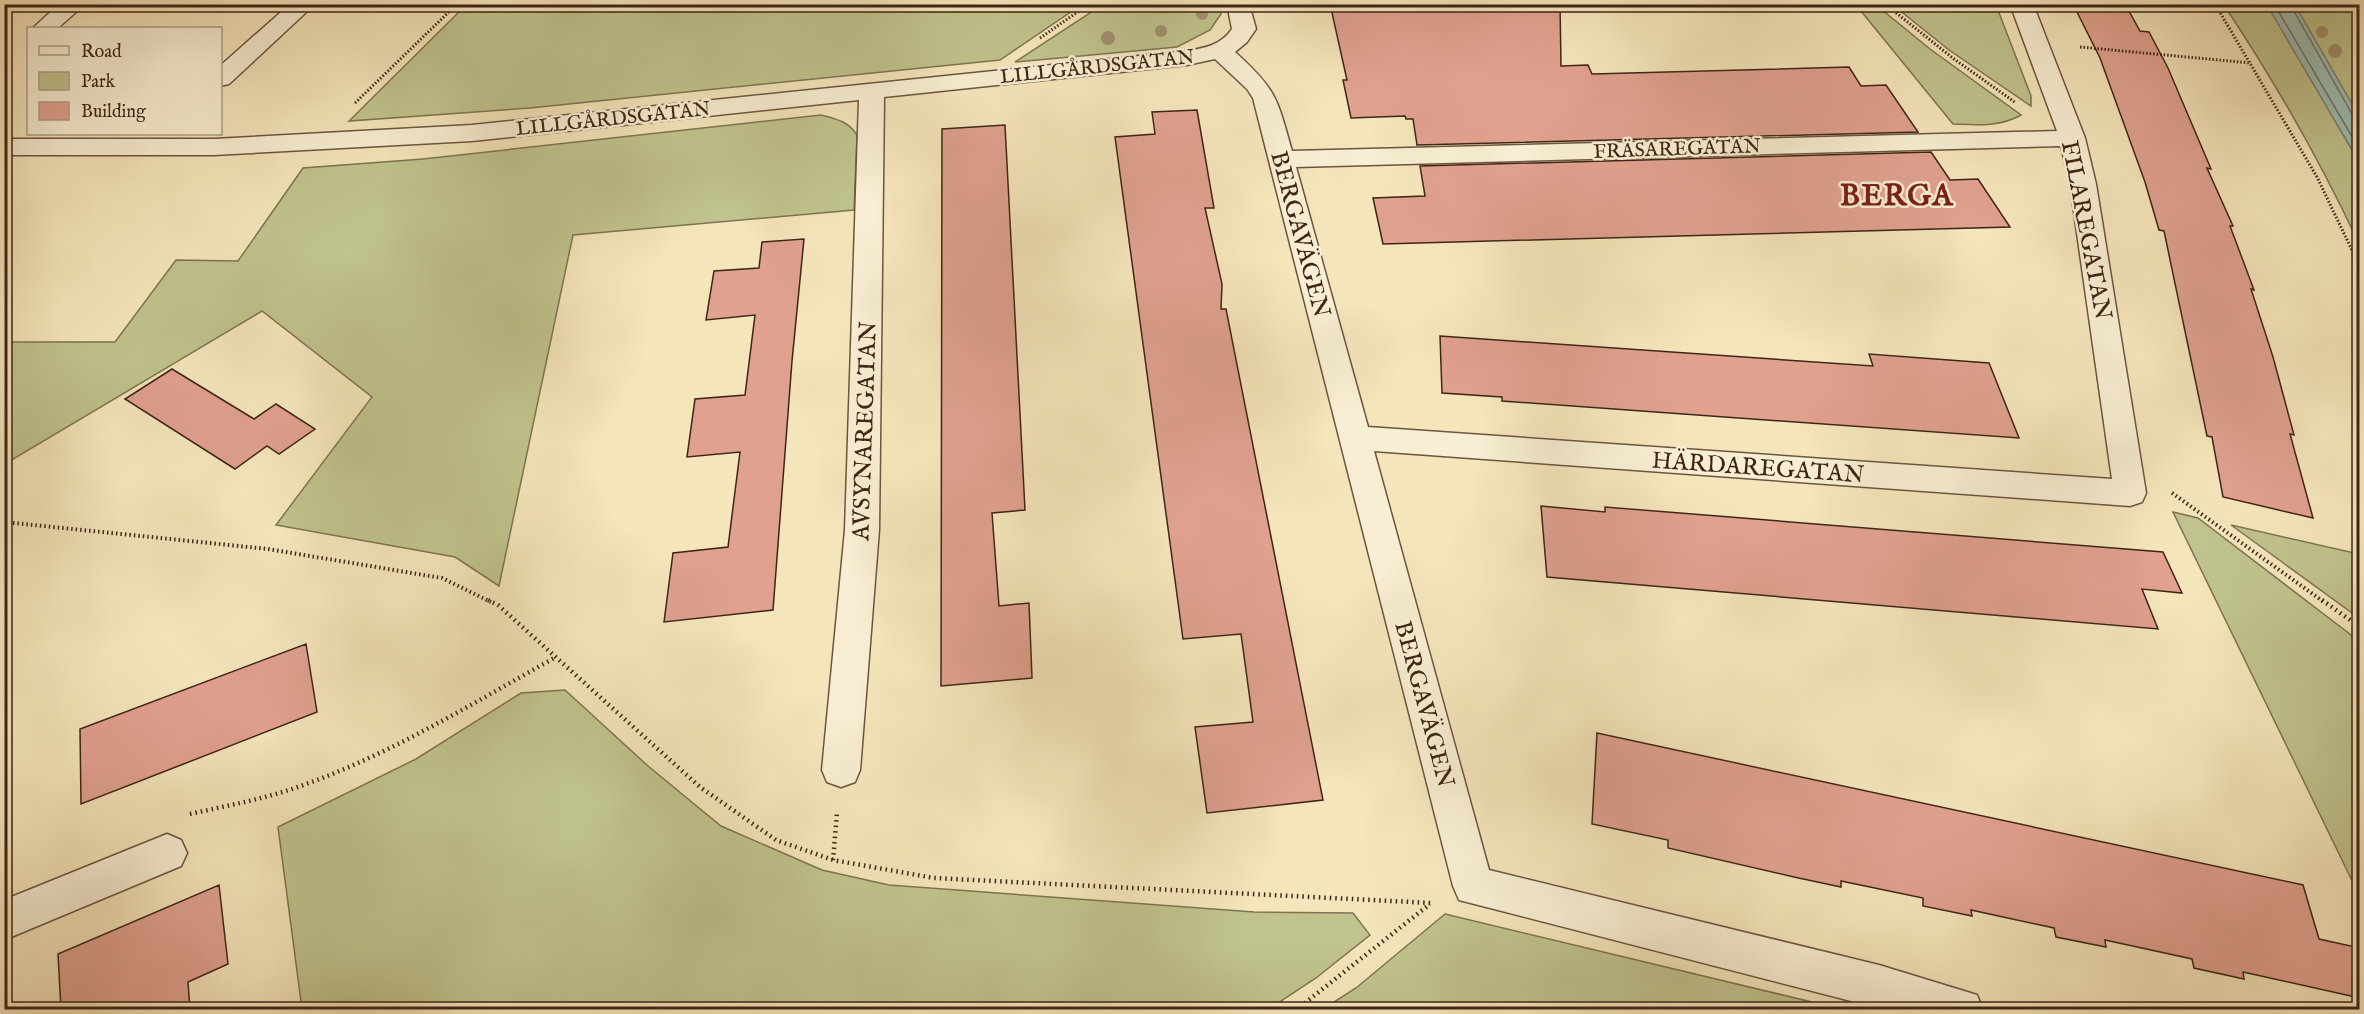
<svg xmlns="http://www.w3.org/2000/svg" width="2364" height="1014" font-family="'IM FELL English',serif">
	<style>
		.green { fill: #c0c38d; stroke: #7f7452; stroke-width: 1.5 }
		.water { fill: #9dbeb5; stroke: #778175; stroke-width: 1.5 }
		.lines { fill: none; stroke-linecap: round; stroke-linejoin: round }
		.shore { stroke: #6e7266; stroke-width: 1.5 }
		.building { fill: #e0a18f; stroke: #3e2516; stroke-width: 1.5 }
		.minor-casing { stroke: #6c553f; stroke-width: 3 }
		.path-far2 { stroke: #3e2516; stroke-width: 3; stroke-dasharray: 1.5 2; stroke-linecap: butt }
		.path-far1 { stroke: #3e2516; stroke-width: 4; stroke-dasharray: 1.5 3; stroke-linecap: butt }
		.path { stroke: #3e2516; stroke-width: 4.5; stroke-dasharray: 1.5 4; stroke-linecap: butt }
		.minor { fill: #f8eed3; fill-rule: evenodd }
		.tree { fill: #a29171 }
		.labels { text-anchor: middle; stroke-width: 5; stroke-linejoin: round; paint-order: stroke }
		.far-street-label { font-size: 20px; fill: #3e2516; stroke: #f8eed3 }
		.street-label { font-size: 24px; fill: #3e2516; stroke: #f8eed3 }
		.district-label { font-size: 30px; font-weight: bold; letter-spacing: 1.5px; fill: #7a1f14; stroke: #f8eed3 }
	</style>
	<rect width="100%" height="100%" fill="#f5e5bb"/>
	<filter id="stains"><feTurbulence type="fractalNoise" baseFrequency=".00333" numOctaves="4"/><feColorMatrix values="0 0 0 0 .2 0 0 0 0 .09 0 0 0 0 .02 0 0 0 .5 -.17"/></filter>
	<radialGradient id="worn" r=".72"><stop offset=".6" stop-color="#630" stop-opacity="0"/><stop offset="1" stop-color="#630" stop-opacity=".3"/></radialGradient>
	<!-- green -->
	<path class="green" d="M466,5V4L1081,5L1000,60L530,108L349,121Z
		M1102,5H1219L1221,14L1210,30L1177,47L1015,62Z
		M1856,5H1876L1930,49L2021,115C2000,127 1978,125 1953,124Z
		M1893,5H1996L2031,96V106L1949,50Z
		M2224,5H2359V244C2320,160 2275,82 2224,5Z
		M821,115C836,119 848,121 857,135L854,210L573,235L499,586L455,557L276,525L372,397L262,311L5,464V342H115L176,260L238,261L303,168L423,159Z
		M2173,512L2198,518L2359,641V895Z
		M2231,525L2359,554V618Z
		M565,690L648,766L721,826L822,870L889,885L1254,912L1353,913L1370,935L1316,978L1269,1009H302L278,827L416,759L521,693Z
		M1445,914L1841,1009H1323L1356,988Z"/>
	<!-- water -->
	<path class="water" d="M2267,5H2295L2359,116V162Z"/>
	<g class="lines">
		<!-- shore -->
		<path class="shore" d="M2274,4L2360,150
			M2290,4L2352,114L2360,118"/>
	</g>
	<!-- building -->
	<path class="building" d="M1330,4H1560L1561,66L1588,65L1592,74L1849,67L1861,86L1886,85L1918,132L1417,145L1413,119H1406L1405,116L1351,118L1343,80H1347Z
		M2073,4H2125L2140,31L2149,32L2168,68L2211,169L2207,168L2233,226H2230L2254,290L2251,289L2273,357L2294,435L2290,434L2313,518L2223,497L2212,437L2207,436L2164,231L2159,230L2145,182L2100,58Z
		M1197,110L1214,208H1205L1222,284L1221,309H1226L1323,800L1207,813L1195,727L1253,722L1241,634L1183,639L1115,137L1155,134L1152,112Z
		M1005,125L1025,510L992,513L999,606L1029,603L1032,678L941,686L942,129Z
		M1931,152L1950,180L1978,179L2010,227L1383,244L1373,198L1425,196L1420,166Z
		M804,239L792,361L773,610L664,622L673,553L728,547L740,452L687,457L695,399L745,395L755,315L706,320L714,271L759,268L762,242Z
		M1440,336L1873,366L1869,354L1989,363L2019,438L1502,401V397L1442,393Z
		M172,369L254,419L276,404L315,429L279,454L267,446L235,469L125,399Z
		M1541,506L1605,512V507L2163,552L2182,593L2142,589L2158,629L1547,577Z
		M306,644L317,712L81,804L80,729Z
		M1597,733L2303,885L2319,939L2360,948V998L2243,972L2244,979L2194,968L2192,959L2105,940L2106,947L2056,937L2054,928L1971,910L1972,916L1923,906V898L1841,881V887L1794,877L1668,848V840L1592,824Z
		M219,885L228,964L188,982L190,1010H61L58,954Z"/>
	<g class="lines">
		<defs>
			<path id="minor" d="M59,4H85L58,28H33Z
				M290,4H315L229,84L220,86V66Z
				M1227,4H1249L1256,29L1247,42L1235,52C1277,90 1277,98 1292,151L2057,131L2010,4H2033L2085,138L2096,184L2146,493L2142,502L2130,506L1374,451L1489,870L1879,965L1977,995L1983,1010H1886L1459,900L1453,886L1253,98L1247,89L1215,59L1187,65L884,97L879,530L860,770L855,782L841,787L827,782L822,770L845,530L859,100L472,141L214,155H4V139H214L472,125L1187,51C1205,48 1221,45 1232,29ZM2061,146L2070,184L2112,479L1368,427L1296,167Z
				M167,834L181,840L187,853L181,866L4,940V900Z"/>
		</defs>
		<!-- minor casing -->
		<use href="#minor" class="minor-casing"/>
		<!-- path-far2 -->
		<path class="path-far2" d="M1885,4L1954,59L2016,103
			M2215,4L2317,177L2360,267
			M1040,38L1089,4
			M4,45L13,43
			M2080,47L2251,63
			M355,103L457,4"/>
		<!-- path-far1 -->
		<path class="path-far1" d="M2172,493L2324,602
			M4,522L268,549L442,578L491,602"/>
		<!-- path -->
		<path class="path" d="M488,600L498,605L700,787L776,840L833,860L934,878L1431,903
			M2322,600L2360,627
			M190,814C230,805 270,798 309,783C396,751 475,702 556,657
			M833,860L837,813
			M1296,1010L1430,904"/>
		<!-- minor -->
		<use href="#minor" class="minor"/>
	</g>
	<!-- trees -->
	<g class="tree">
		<circle cx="1202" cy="14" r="6"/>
		<circle cx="1161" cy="31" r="6"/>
		<circle cx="2322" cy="32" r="6"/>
		<circle cx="1108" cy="38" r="7"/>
		<circle cx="2335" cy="51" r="7"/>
	</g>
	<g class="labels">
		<!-- far-street labels -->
		<g class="far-street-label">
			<text transform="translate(1097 66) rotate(-6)" y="7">LILLGÅRDSGATAN</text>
			<text transform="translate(613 118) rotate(-6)" y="7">LILLGÅRDSGATAN</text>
			<text transform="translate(1677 148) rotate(-2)" y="7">FRÄSAREGATAN</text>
		</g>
		<!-- street labels -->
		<g class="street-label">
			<text transform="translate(2087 230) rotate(79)" y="8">FILAREGATAN</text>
			<text transform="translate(1301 234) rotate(75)" y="8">BERGAVÄGEN</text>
			<text transform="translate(864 431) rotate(-88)" y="8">AVSYNAREGATAN</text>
			<text transform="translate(1758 467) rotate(4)" y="8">HÄRDAREGATAN</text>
			<text transform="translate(1425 704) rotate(75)" y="8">BERGAVÄGEN</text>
		</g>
		<!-- district labels -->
		<g class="district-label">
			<text x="1897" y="205">BERGA</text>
		</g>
	</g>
	<!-- margin -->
	<rect width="2364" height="1014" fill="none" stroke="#f5e5bb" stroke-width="24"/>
	<rect x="6" y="6" width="2352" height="1002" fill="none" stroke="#3e2516" stroke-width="3"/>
	<rect x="12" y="12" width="2340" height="990" fill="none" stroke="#3e2516" stroke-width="1.5"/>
	<!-- legend -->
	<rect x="27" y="27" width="195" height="108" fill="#f8eed3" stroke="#ae9e87" stroke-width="1.5"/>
	<rect x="39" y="46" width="30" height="9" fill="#f8eed3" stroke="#ae9e87" stroke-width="1.5"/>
	<text x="81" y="57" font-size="18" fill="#3e2516">Road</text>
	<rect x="39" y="72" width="30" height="18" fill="#c0c38d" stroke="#ae9e87" stroke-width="1.5"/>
	<text x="81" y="87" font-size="18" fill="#3e2516">Park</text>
	<rect x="39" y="102" width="30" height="18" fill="#e0a18f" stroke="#ae9e87" stroke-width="1.5"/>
	<text x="81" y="117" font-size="18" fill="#3e2516">Building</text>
	<rect width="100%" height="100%" filter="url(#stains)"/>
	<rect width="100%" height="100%" fill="url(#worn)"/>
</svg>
